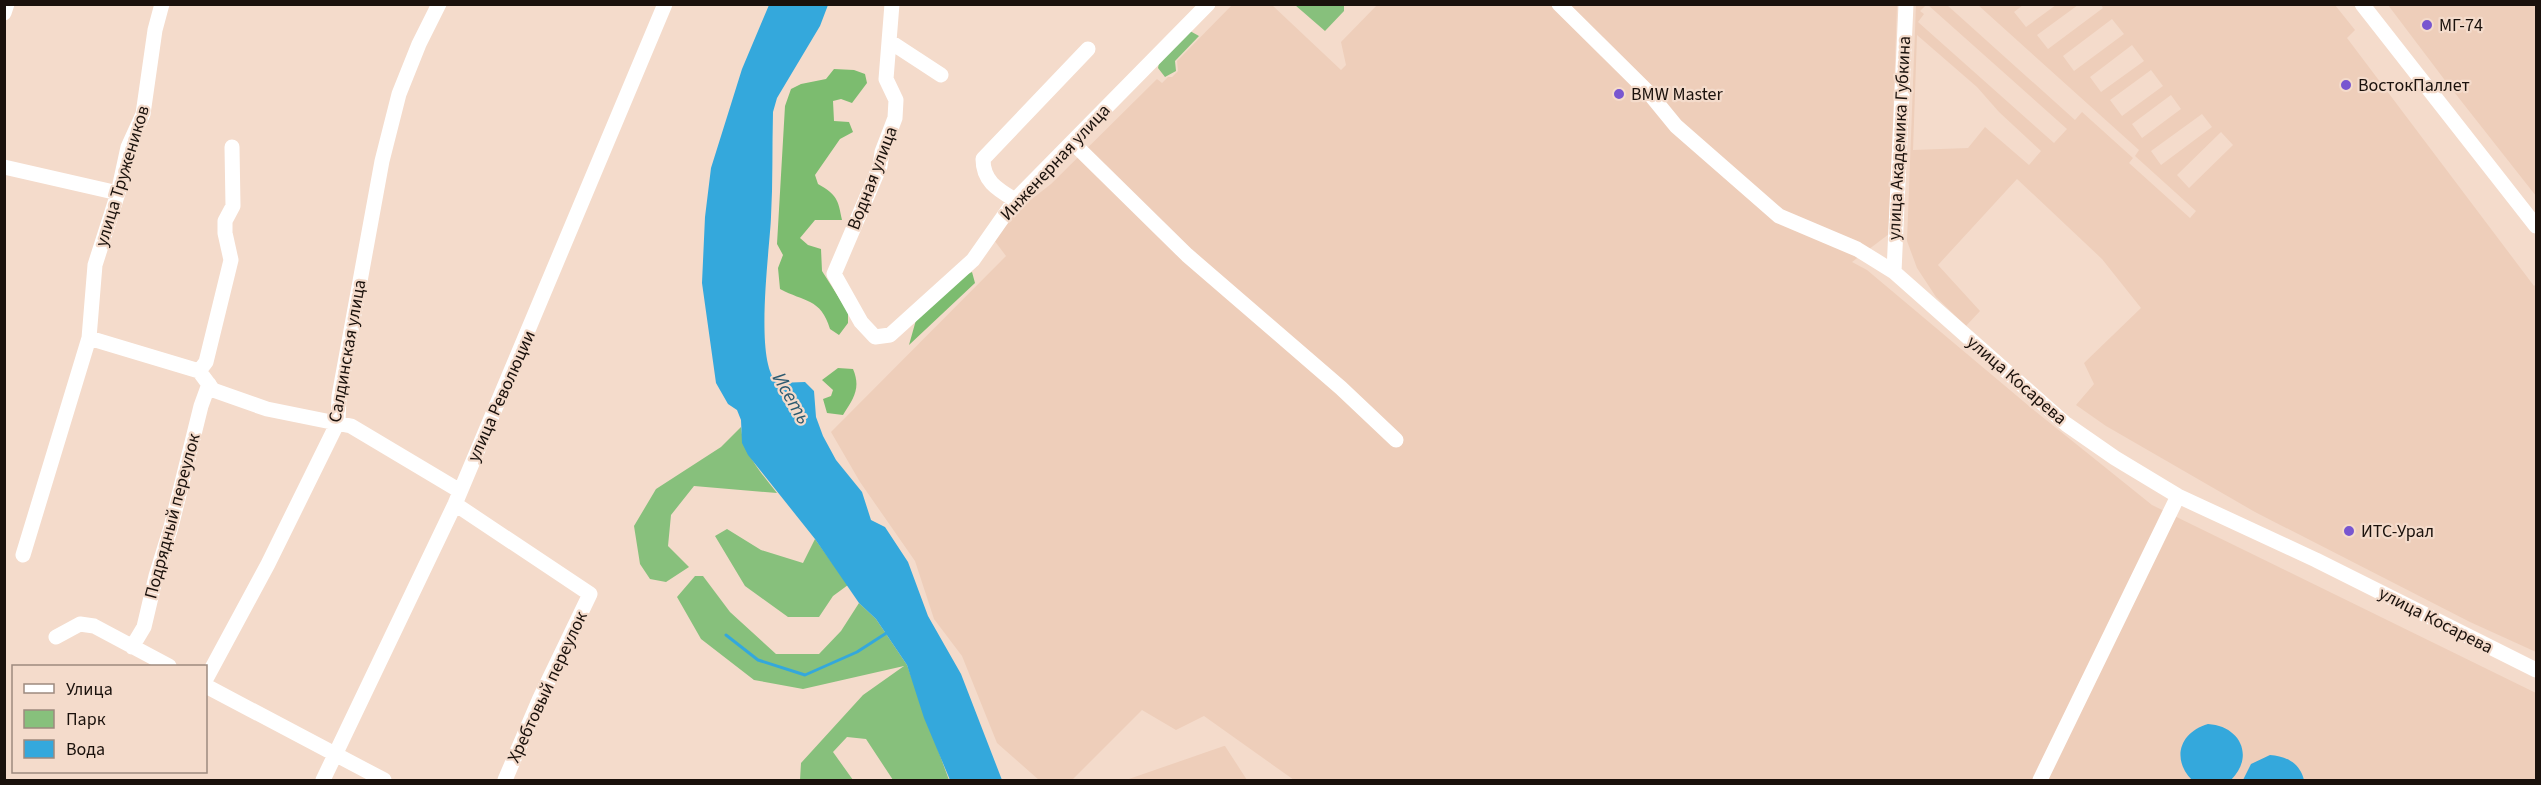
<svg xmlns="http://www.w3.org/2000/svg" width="2541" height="785" font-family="'Source Sans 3',sans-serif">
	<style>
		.built { fill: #eeceba; fill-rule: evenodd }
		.green { fill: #87c07c }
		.forest { fill: #7cbc6f }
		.water { fill: #34a8dc }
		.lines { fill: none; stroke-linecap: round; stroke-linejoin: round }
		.stream { stroke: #34a8dc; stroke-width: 3 }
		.minor { stroke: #fff; stroke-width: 15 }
		.poi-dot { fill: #7856d0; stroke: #f4dbcb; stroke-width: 2 }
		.labels { text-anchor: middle; stroke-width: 4.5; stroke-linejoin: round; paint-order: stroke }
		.poi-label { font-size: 18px; fill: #1a110c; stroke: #f4dbcb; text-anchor: start }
		.street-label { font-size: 18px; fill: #1a110c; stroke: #f4dbcb }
		.water-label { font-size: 20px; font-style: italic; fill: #2c5a70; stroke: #f4dbcb }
	</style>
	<rect width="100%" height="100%" fill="#f4dbcb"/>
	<!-- built -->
	<path class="built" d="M1916,4L1926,5L1920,11L1924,14L1918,22L2054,143L2067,129L1928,5H1947L2075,120L2082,112L2133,158L2129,163L2190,218L2196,211L2135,156L2139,150L1978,5H2023L2014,12L2026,27L2056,5H2078L2037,35L2048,49L2103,8L2101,5H2335L2355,30L2347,38L2534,286L2536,284V652L2470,622L2255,512L2106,426L2076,405L2094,384L2084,363L2141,308L2102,259L2017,179L1938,265L1980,311L1966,326L1936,297L1917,268L1907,241ZM2112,19L2124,34L2074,71L2063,56ZM1917,35L1977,87L1999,112L2041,151L2029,165L1985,127L1968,148L1913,150ZM2132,45L2144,61L2101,92L2090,77ZM2151,70L2163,86L2122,116L2110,100ZM2171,95L2181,109L2142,138L2132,124ZM2202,114L2212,127L2161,165L2151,151ZM2221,132L2233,145L2189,188L2177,175Z
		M1232,5H1272L1341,70L1346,65L1341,42L1377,5H1897L1889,234L1852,262L1867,270L2035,411L2152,505L2536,693V780H1294L1204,716L1176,730L1142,710L1072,780H1039L997,743L962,656L934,619L915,561L860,482L831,432L1006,256L994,240L1019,209L1051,184L1157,79L1162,83L1168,77H1172L1178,71L1177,61Z
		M2388,5H2536V196L2447,83Z
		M1225,746L1247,780H1126L1224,746Z"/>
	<!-- green -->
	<path class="green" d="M1295,5H1344V11L1325,31Z
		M1190,31L1199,36L1175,61L1176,71L1165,77L1158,68L1159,63Z
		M741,427C743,453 761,473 777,493L694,486L671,515L668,546L689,567L666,582L650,579L640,564L634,526L656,489L721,447Z
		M727,529L761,550L803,563L815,539L848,585L833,596L819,617H788L745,586L715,536Z
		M695,576H703L730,612L776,654H819L841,631L859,603L876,619L907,665L949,780H893L866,739L847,737L833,752L853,780H800L801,763L863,695L904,666L803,689L754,680L701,639L677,597Z"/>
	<!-- forest -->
	<path class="forest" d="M834,69L854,70L865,74L867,83L852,103L841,99L833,101L834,121L849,122L853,132L840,139L815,175L818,184C837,195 838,199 842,220H815L800,238L808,245L821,249L822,271L848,312V323L839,335L830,329C821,298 804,302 780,289L778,268L783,255L777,244L785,106L791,89L801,84L826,79Z
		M972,272L975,283L909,345L916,320L961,277Z
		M838,368L853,369C861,388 854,398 843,415L827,413L823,399L831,396L833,390L822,380Z"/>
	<!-- water -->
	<path class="water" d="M769,5H828L820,26L777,98L773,112C772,147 773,182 771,217C770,248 753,366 778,383L805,382L814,391L816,417L823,436L836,460L862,492L871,520L885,527L908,562L928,616L961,674L1002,780H950L924,718L907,665L876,619L859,603L815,539L748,455L742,443L741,420L737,410L728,404L716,383L702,283L705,217L711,168L742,69Z
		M2208,724C2240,726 2255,756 2231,780H2192C2171,759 2180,732 2208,724Z
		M2270,755C2286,756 2300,763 2304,780H2243L2251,764Z"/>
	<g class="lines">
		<!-- stream -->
		<path class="stream" d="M726,635L758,660L805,675L857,652L888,632"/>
		<!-- minor -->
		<path class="minor" d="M892,4L886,79L896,100L895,118L882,152L880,166L834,274L861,322L875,337L890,335L973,260L1015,200L1208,4
			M1559,4L1649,93L1676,126L1779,216L1857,249L1894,272L2066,424L2115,458L2178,496L2316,560L2536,670
			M2362,4L2536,226
			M4,13L7,4
			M889,41L941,75
			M1072,142L1187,255L1341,388L1396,440
			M4,167L118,193
			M1015,200C997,189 983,181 983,159L1088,49
			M1894,272L1906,4
			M89,338L199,371L213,390L267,409L351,426L460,491
			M199,371L206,362L231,260L225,233V221L233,206L232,147
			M455,504L590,594L540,698L505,780
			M23,555L89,338L95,265L118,193L128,147L143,114L155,30L162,4
			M56,637L80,624L94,626L169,666
			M132,647L144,627L156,576L171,527L201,406L209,384
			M206,679L268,564L338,422L339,396L382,161L399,94L419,44L439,4
			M206,686L384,780
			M323,780L455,504L665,4
			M2040,780L2178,496"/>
	</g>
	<!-- markers -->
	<g class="poi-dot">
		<circle cx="2427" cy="25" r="6"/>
		<circle cx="2346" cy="85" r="6"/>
		<circle cx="1619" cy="94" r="6"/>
		<circle cx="2349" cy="531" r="6"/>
	</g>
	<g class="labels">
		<!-- poi labels -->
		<g class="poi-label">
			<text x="2439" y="31">МГ-74</text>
			<text x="2358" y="91">ВостокПаллет</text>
			<text x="1631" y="100">BMW Master</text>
			<text x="2361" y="537">ИТС-Урал</text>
		</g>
		<!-- street labels -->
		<g class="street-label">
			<text transform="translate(1899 138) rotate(-87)" y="6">улица Академика Губкина</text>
			<text transform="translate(1055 162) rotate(-47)" y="6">Инженерная улица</text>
			<text transform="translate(122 176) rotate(-73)" y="6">улица Тружеников</text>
			<text transform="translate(872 178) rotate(-69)" y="6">Водная улица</text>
			<text transform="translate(347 351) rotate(-80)" y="6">Салдинская улица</text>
			<text transform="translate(2017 380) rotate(41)" y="6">улица Косарева</text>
			<text transform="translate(501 396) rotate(-66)" y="6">улица Революции</text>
			<text transform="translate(172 516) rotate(-75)" y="6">Подрядный переулок</text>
			<text transform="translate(2436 620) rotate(27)" y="6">улица Косарева</text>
			<text transform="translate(547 687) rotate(-65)" y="6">Хребтовый переулок</text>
		</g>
		<!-- water labels -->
		<g class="water-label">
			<text transform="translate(792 398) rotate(60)" y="7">Исеть</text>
		</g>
	</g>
	<!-- border -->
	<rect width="2541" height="785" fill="none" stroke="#1a110c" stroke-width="12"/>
	<!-- legend -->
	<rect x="12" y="665" width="195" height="108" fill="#f4dbcb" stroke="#9d8a7f" stroke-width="1.5"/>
	<rect x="24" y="684" width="30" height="9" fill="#ffffff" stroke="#9d8a7f" stroke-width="1.5"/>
	<text x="66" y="695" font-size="18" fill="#1a110c">Улица</text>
	<rect x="24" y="710" width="30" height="18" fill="#87c07c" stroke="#9d8a7f" stroke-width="1.5"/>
	<text x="66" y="725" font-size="18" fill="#1a110c">Парк</text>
	<rect x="24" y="740" width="30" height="18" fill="#34a8dc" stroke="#9d8a7f" stroke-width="1.5"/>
	<text x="66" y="755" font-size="18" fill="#1a110c">Вода</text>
</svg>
